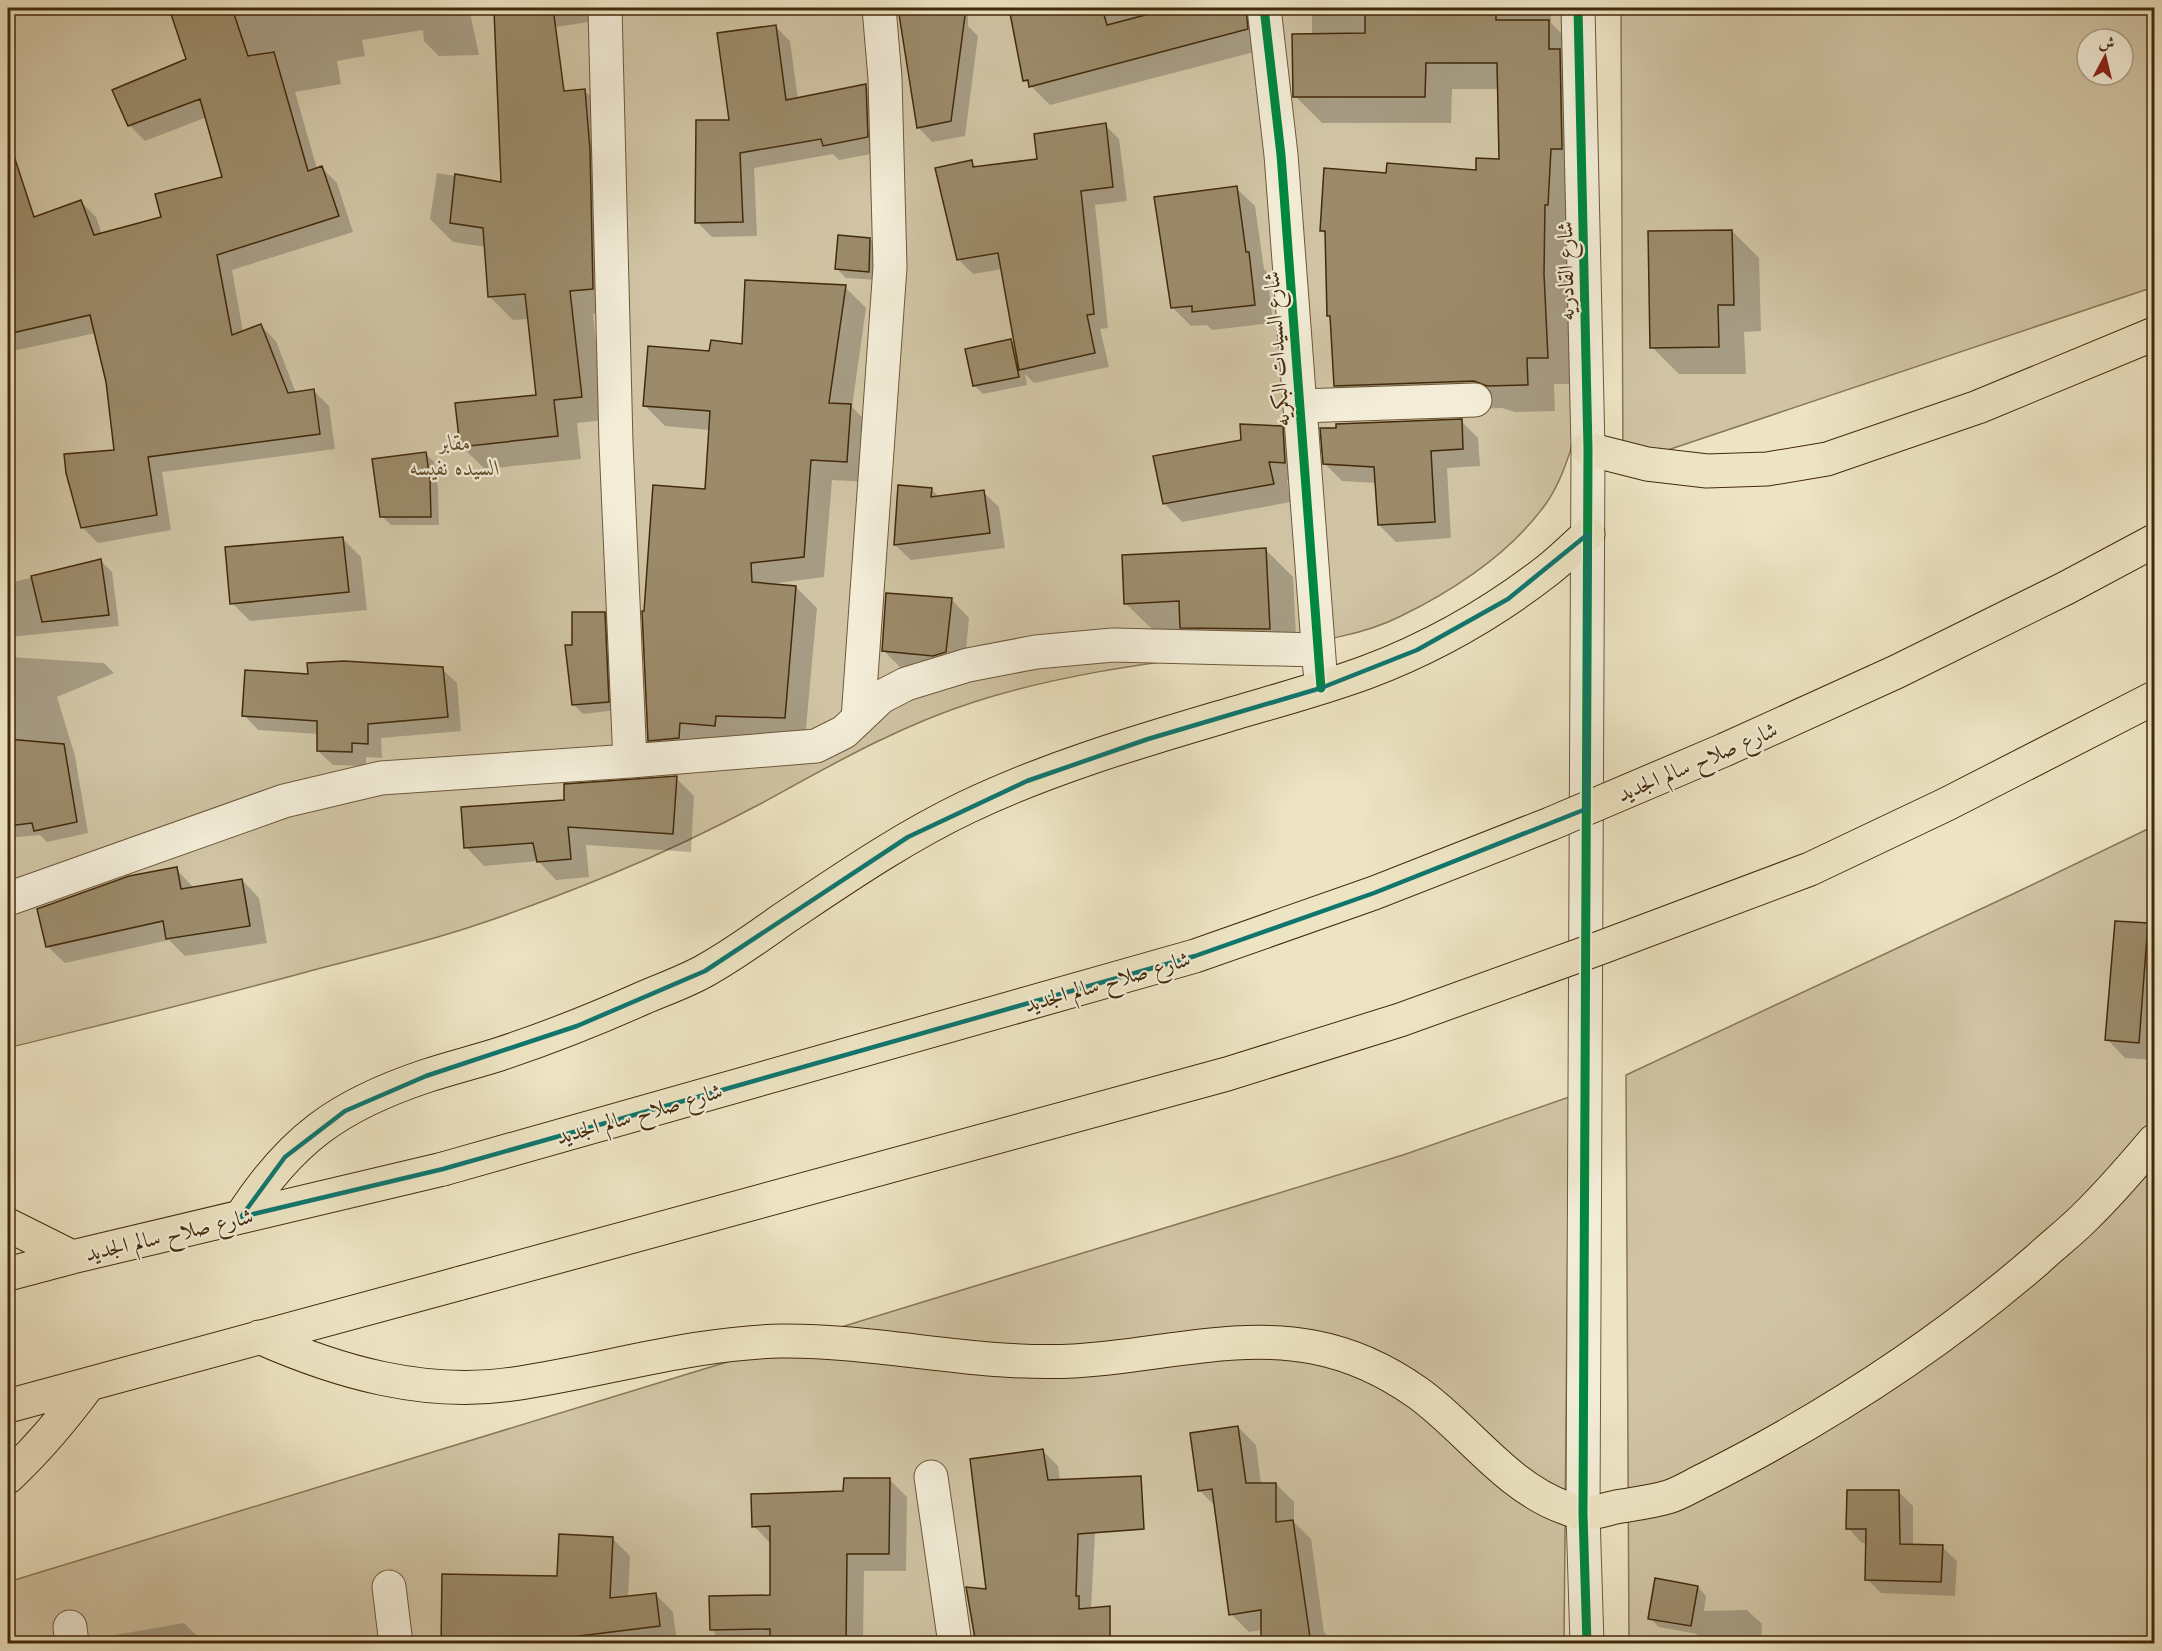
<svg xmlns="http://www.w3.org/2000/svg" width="2162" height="1651" font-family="Cardo,Amiri,serif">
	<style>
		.green { fill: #d0c4a4; stroke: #8a7757; stroke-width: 1.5; fill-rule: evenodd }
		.shadow { fill: #0003 }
		.building { fill: #9b8b6a; stroke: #432a0a; stroke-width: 1.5 }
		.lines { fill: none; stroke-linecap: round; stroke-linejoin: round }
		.minor-casing { stroke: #6e5838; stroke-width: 35 }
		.highway-casing { stroke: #432a0a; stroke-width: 35 }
		.minor { stroke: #f3edd8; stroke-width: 33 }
		.highway { stroke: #ede4c3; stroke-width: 33 }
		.highway-bridge-casing { stroke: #432a0a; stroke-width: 35; stroke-linecap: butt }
		.highway-bridge { stroke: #ede4c3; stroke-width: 33 }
		.cycleway-casing { stroke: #f3edd8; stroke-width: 13 }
		.cycleway { stroke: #00873e; stroke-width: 9 }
		.marked { fill: none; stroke: #0f766e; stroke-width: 4.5; stroke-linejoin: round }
		.labels { text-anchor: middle; stroke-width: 4.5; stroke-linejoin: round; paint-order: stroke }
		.street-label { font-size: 22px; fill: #432a0a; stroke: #f3edd8 }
		.park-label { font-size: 22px; font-style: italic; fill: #665030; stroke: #f3edd8 }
	</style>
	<rect width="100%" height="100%" fill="#ede4c3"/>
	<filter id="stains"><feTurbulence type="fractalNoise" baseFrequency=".00333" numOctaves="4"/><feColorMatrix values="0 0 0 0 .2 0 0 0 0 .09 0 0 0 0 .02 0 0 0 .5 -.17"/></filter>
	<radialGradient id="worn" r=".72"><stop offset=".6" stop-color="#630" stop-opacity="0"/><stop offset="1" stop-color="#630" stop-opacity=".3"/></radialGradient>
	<!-- green -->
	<path class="green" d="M8,8H1570L1579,425C1570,451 1562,482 1545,505C1510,553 1454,590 1401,616C1352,641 1294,643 1240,651C1150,663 1061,674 974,702C899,726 831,765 762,803C713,829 663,853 612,874C563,894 514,913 464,929C417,944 369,956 321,968C217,997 112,1022 8,1048Z
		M1621,8H2154V287L1623,465ZM2087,39H2123V75H2087Z
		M2154,826V1643H1629L1626,1075L2015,893Z
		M1569,1097L1564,1643L8,1644V1582L1403,1155Z"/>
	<!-- shadow -->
	<path class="shadow" d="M170,8H469L479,55L439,56L424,41L423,30L362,40L365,56L337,61L341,84L295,92L317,169L322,168L337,183L353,232L232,270L243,332L261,326L276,341L296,393L314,391L329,406L335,449L162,472L171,530L98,543L82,527L116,452L107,382L96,333L8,352V232L80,201L96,217L102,235L163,218L224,178L207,117L145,141L129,125L188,60Z
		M523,8H594L596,21L542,29L523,10Z
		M899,8H968V26L978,36L965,136L932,142L918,127Z
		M1011,8H1242L1248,14L1258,51L1050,105L1025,80Z
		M1312,8H1551V23L1576,48L1574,384H1554L1555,411L1515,412L1502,408L1362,412L1335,385L1332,318L1329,315L1327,236L1321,230L1388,174L1477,171L1501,161L1499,89H1452L1451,123H1322L1295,96L1312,35Z
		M775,26L790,41L798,100L866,86L880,100L882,152L839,160L833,154L754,168L757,236L712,237L697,222L731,122Z
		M585,91L608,114L616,312L593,314L604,420L577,423L581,459L485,469L461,446L537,396L529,319L513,320L490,297L486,247L453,242L430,219L437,173L512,185Z
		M1105,125L1119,139L1127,201L1095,205L1108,328L1100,329L1109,367L1034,383L1025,374L1027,385L983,394L974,385L1011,340L1016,345L1003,269L973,274L958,259L971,162L978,168L1039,160Z
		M1236,188L1255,206L1264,269L1267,272L1273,323L1212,330L1207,325L1191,326L1172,307Z
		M1732,231L1759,258L1761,331L1744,332L1746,374H1679L1652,347Z
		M870,239L879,248L878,280L846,278L837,269Z
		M845,287L866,308L852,407L871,426L868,482L832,480L824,577L770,584L796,587L817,608L805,739L670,761L649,740L707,491L710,430L665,426L644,405L710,353L743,346Z
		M1461,421L1478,438L1480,466L1447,468L1451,538L1396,542L1379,525L1376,483L1342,481L1325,464Z
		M1282,427L1300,446L1303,480H1287L1291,502L1182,522L1164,503L1243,441Z
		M425,453L434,462L438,489L439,525H391L382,516Z
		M931,489L939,497L983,492L999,507L1005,548L911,560L895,545Z
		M343,539L361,557L367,610L250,621L232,603Z
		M1266,550L1293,577L1297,656L1209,655L1183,629L1153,630L1125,603Z
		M101,561L112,572L119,626L9,637V657L104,663L114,673L57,697L75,756L88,833L47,842L40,835L8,838V573L9,583Z
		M951,599L969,618L964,670L902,669L883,650Z
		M604,613L613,622L617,710L583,714L574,705V646Z
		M442,669L457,683L461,731L381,738L382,758L366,757V766L333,765L318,751L319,734L258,730L244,715L310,676Z
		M676,778L694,796L691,852L586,845L589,877L556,880L538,861L484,866L466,847L566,801Z
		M176,869L194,888L242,880L259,898L267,943L185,956L169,940L65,963L47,946Z
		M2148,925L2154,932V1060L2125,1058L2107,1039Z
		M1238,1427L1256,1445L1261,1484H1276L1294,1502V1522L1311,1539L1324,1632L1335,1644H1262V1630L1249,1632L1231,1614L1216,1507L1200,1491Z
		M1043,1451L1058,1466L1060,1481L1097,1495L1091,1609L977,1637L974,1635L967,1588L988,1590Z
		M889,1479L907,1497L906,1571H864L863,1644H715V1633L712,1630L771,1596V1544L754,1526L845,1492Z
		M1899,1492L1913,1506V1546L1942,1547L1957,1561L1955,1596L1881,1593L1867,1579V1543H1862L1848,1528Z
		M612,1538L630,1556L628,1597L655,1594L673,1612L677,1643L442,1644L559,1577Z
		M1698,1587L1706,1596L1704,1611L1747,1610L1762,1624L1761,1644H1696L1697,1634L1659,1627L1650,1618Z
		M184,1623L201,1640L202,1644H91L92,1639Z
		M45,1637L52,1644H19Z
		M1468,1639H1524L1529,1644H1468Z"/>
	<!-- building -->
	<path class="building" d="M169,8H232L248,56L274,52L308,171L322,166L339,216L217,255L232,335L261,324L288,393L314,389L320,434L148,457L157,515L81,528L66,473L64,454L114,450L106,382L90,315L8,334V157L14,156L34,217L81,200L94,235L161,217L155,194L222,177L200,99L128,126L112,90L186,59Z
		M510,8H553L564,91L585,89L590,150L593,289L570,291L582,397L554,400L558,436L460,447L455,403L536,395L525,294L488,297L483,228L450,223L455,174L501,182L494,10L511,12Z
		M898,8H966L951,121L917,128Z
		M1009,8H1102L1107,25L1172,8H1246L1248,29L1029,87L1028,80L1023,81Z
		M1365,8H1496V20H1549V49H1560L1562,149H1551L1548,205H1545L1544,274L1548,358H1527L1528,385L1487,386L1474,381L1334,386L1330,316H1327L1325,231H1320L1324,168L1386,173L1387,163L1476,170V158L1499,159L1497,63H1426L1425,97H1293L1292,34L1365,33Z
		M776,25L786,100L866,84L868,137L823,146L821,139L740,153L743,222L695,223L696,120H729L717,33Z
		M1106,123L1113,187L1081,191L1094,314L1087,315L1095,353L1019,370L998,253L957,260L935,168L972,160L973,167L1037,159L1034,134Z
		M1237,186L1246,252H1249L1255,305L1192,312V306L1171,308L1154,197Z
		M1732,230L1734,305H1718L1719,347L1650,348L1648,231Z
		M838,235L870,238L869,272L835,269Z
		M745,280L846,285L829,403L851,404L847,462L811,460L804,557L751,563L752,582L796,586L785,718L716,716L715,726L680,723L679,738L648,741L642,611H644L653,485L705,489L710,411L643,406L648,346L709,351L711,340L742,344Z
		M1011,339L1019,377L973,386L965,349Z
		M1462,419L1463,449L1431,451L1435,522L1378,525L1374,467L1323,464L1320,428H1336V424Z
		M1240,424L1283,426L1285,463L1269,462L1274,484L1163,504L1153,456L1241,440Z
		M426,452L430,479L431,517H380L372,459Z
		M898,485L932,488L931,497L984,490L990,533L894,545Z
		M343,537L349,592L230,604L225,547Z
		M1266,548L1270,629L1180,628L1179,601L1124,604L1122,555Z
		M101,559L109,615L42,622L31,576Z
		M886,593L952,598L946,652L933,656L882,651Z
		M572,612H605L609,702L572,705L565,645H572Z
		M344,661L443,667L448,717L368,724V744L352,743V752L317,751V721L242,716L245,670L308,674L307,663Z
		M8,739L64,744L77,822L34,831L32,823L8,826Z
		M677,776L673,834L568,827L571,859L537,862L533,843L464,848L461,807L564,800V784Z
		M177,867L181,889L242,879L250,926L166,939L163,921L46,947L37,909L129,876Z
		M2115,921L2148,923L2139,1043L2105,1040Z
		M1238,1426L1246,1483H1276V1522L1293,1520L1311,1644H1261V1610L1229,1615L1212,1489L1198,1491L1190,1433Z
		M1043,1449L1048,1480L1141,1476L1144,1529L1078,1534L1076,1596H1079V1609L1110,1606V1644H976L966,1587L986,1589L970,1459Z
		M844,1478H890L889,1554H847L846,1644H770V1629L710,1630L709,1596L770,1595V1526L752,1527L751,1494L843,1491Z
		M1847,1490H1899L1900,1544L1943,1545L1941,1582L1865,1580L1866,1529H1846Z
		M559,1534L613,1537L610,1598L656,1593L660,1626L514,1644H441L442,1574L557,1576Z
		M1655,1578L1698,1586L1691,1626L1648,1619Z"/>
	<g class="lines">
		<defs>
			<path id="minor" d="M605,8L616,443L630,761
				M1264,8L1281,155L1320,671
				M1578,8L1588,449L1583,1514L1587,1644
				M1300,406L1475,400
				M858,719L890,267L885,78L879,8
				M8,899L284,801L381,778L630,761L816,746L844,732L881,697L906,684L968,665L1036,652L1113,645L1318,650
				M931,1477L955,1644
				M389,1587L396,1644
				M70,1627L72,1644"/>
			<path id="highway" d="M1588,449L1647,464L1707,471L1767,469L1827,459L1978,407L2154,334
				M241,1217C291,1139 339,1105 426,1076C450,1068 475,1062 500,1054C548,1038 596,1019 643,998C664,989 687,981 706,970C733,955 758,937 783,919C843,879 902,838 967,807C1053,766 1144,740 1235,713C1279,700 1324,688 1367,672C1431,648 1494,612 1548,570C1562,559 1575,546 1588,534
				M8,1225L72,1257
				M8,1274L72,1257L443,1169
				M259,1337C338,1372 425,1397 513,1384C603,1371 690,1343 781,1341C879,1340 976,1366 1074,1361C1153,1357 1234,1332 1313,1347C1350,1354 1387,1371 1418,1393C1468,1429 1506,1487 1566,1508C1571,1510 1580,1514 1586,1513C1595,1513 1607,1509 1616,1507C1633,1504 1651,1502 1668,1497C1681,1493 1693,1485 1706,1479C1727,1468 1749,1457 1770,1445C1865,1392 1955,1331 2037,1260C2052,1246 2069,1233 2084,1218C2109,1194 2132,1167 2154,1141
				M8,1406L461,1283
				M8,1477C39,1448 64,1418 89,1384"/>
		</defs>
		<!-- minor casing -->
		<use href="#minor" class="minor-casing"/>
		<!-- highway casing -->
		<use href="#highway" class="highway-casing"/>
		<!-- minor -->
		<use href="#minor" class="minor"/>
		<!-- highway -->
		<use href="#highway" class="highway"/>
		<defs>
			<path id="highway-bridge" d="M443,1169L1195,956L1374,893L1550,824L1724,750L1896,672L2066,588L2154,541
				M461,1283L1227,1074L1400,1020L1597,949L1810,869L1947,804L2154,698"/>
		</defs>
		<!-- highway-bridge casing -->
		<use href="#highway-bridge" class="highway-bridge-casing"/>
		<!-- highway-bridge -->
		<use href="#highway-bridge" class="highway-bridge"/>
		<defs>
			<path id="cycleway" d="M1264,8L1281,155L1321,688
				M1578,8L1588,449L1583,1514L1587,1644"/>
		</defs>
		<!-- cycleway casing -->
		<use href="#cycleway" class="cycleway-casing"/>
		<!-- cycleway -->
		<use href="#cycleway" class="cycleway"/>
	</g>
	<!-- marked area -->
	<path class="marked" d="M1588,534L1586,809L1374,893L1195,956L443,1169L241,1217L285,1157L345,1111L426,1076L577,1026L705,971L908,837L1027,781L1148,739L1321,688L1417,650L1508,599Z"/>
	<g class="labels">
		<!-- street labels -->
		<g class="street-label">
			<text transform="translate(1565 271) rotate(-91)" y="8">شارع القادريه</text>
			<text transform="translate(1276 349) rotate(-94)" y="8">شارع السيدات البكريه</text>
			<text transform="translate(1697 761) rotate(-23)" y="8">شارع صلاح سالم الجديد</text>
			<text transform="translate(1107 981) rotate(-16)" y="8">شارع صلاح سالم الجديد</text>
			<text transform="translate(639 1113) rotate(-16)" y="8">شارع صلاح سالم الجديد</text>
			<text transform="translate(169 1234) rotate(-13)" y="8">شارع صلاح سالم الجديد</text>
		</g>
		<!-- park labels -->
		<g class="park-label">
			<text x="455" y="450">مقابر<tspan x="455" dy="25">السيده نفيسه</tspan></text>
		</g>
	</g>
	<!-- margin -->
	<rect width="2162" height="1651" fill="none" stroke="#ede4c3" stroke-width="30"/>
	<rect x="9" y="9" width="2144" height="1633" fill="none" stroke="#432a0a" stroke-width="3"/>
	<rect x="15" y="15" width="2132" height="1621" fill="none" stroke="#432a0a" stroke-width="1.5"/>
	<!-- north arrow -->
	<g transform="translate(2105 57) rotate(7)"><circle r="28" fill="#f3edd8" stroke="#ad9f86" stroke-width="1.5"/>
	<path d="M0-4.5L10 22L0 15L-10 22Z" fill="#8f2418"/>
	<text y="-9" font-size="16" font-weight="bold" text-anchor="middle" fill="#432a0a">ش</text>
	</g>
	<rect width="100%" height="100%" filter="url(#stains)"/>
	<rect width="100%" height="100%" fill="url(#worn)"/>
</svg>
